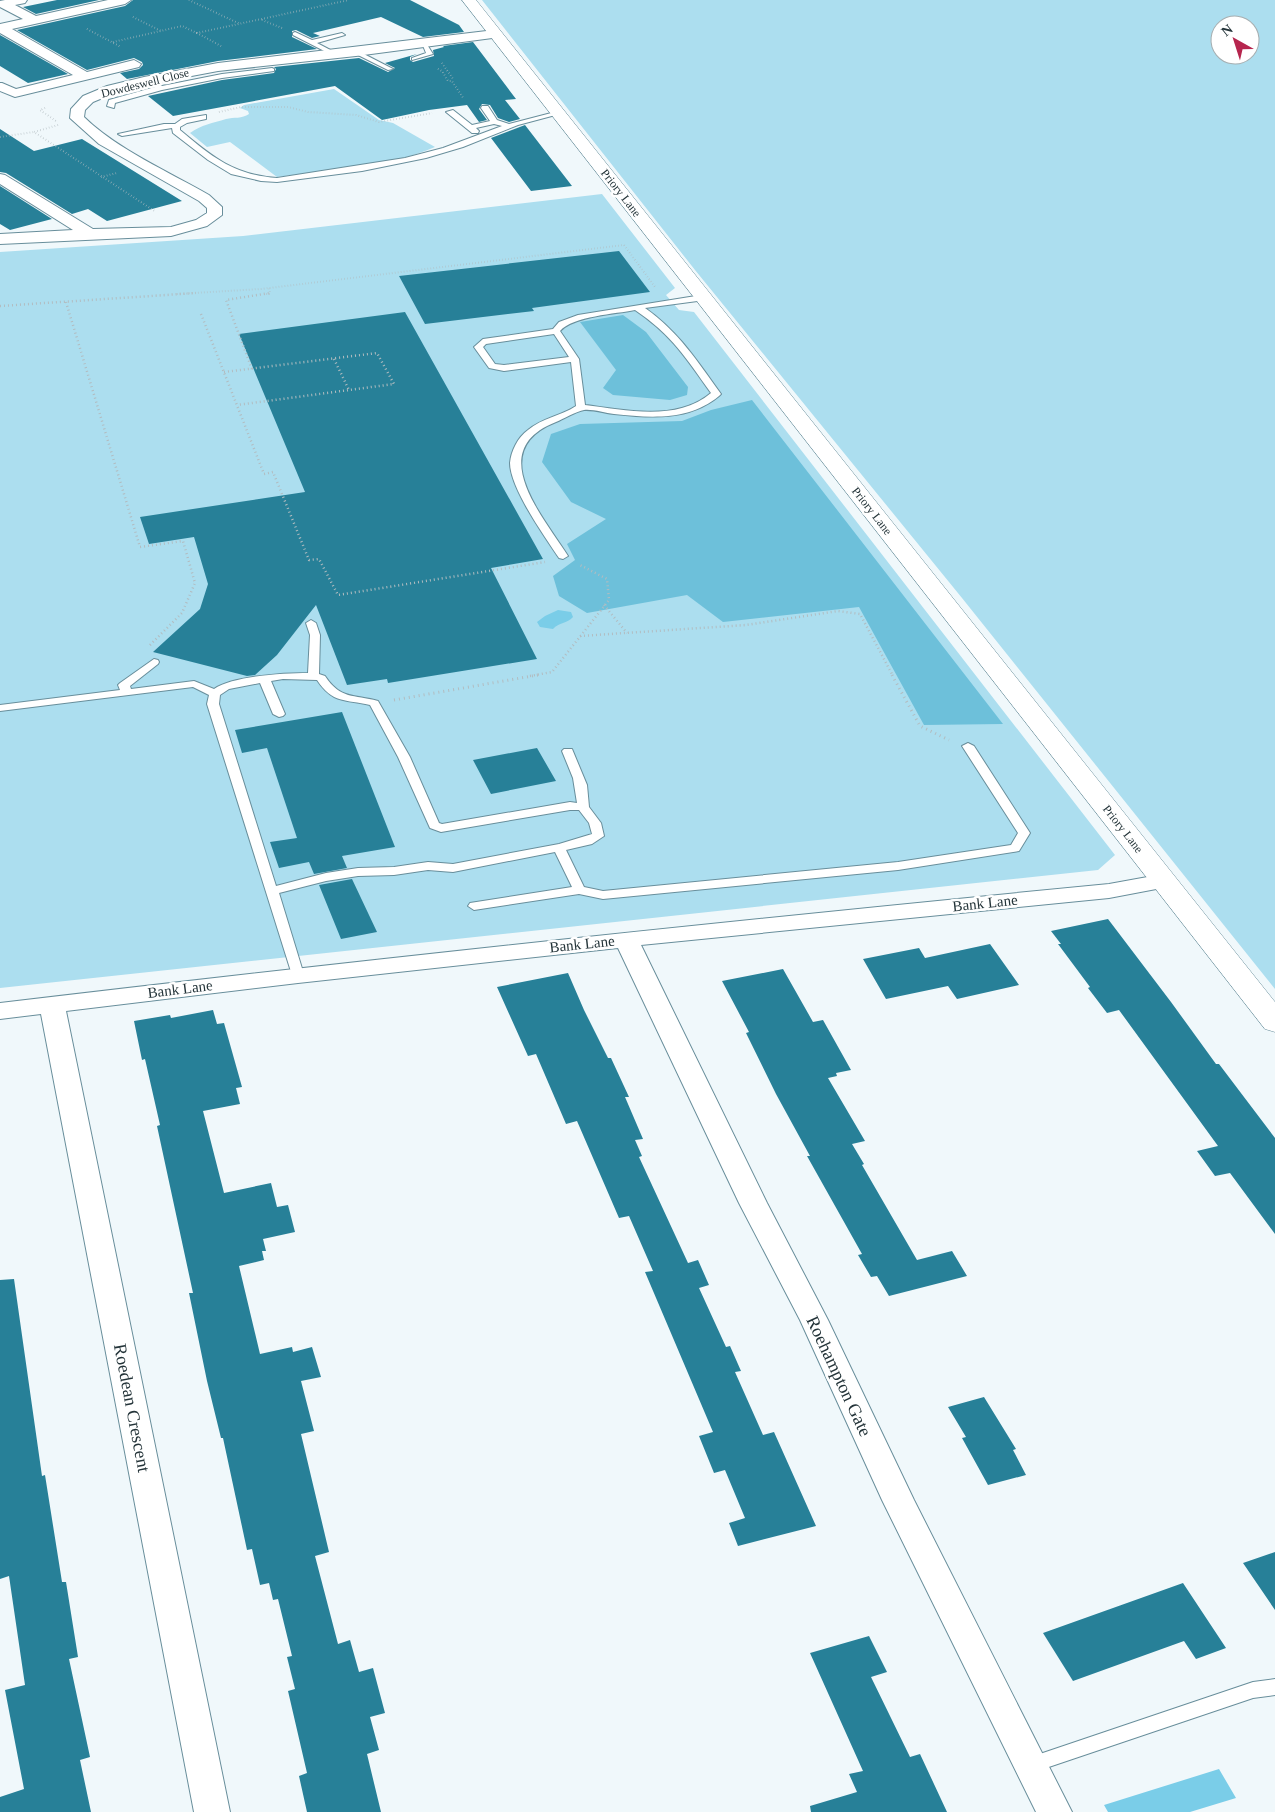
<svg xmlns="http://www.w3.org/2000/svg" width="1275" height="1812" font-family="'Times New Roman',serif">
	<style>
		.green { fill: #acdeef; fill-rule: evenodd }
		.forest { fill: #6dc0da }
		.water { fill: #7acde8 }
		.building { fill: #278098 }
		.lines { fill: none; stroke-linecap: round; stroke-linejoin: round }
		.service-casing { stroke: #688e9b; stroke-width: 2 }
		.minor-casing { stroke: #688e9b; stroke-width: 2 }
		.tertiary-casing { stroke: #688e9b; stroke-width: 1 }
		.path-far2 { stroke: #b2bcc0; stroke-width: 2; stroke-dasharray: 0.5 2.5; stroke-linecap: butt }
		.path-far1 { stroke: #b2bcc0; stroke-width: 2.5; stroke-dasharray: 1 3; stroke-linecap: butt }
		.path { stroke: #b2bcc0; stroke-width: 3; stroke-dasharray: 1 4; stroke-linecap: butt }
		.service { fill: #fff; fill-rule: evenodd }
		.minor { fill: #fff; fill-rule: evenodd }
		.tertiary { fill: #fff; fill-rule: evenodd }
		.labels { text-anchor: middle; stroke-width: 5; stroke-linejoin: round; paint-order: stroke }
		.far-street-label { font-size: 12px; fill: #243439; stroke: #fff }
		.street-label { font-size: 15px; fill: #243439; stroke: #fff }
		.near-street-label { font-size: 18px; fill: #243439; stroke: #fff }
	</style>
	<rect width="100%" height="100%" fill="#f0f8fb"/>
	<!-- green -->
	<path class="green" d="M482,0H1275V989L962,598L695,270ZM1220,25H1250V55H1220Z
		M334,89L379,120L393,123L435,147C386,168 329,170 277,177L230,142L207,147L190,133C201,125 213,123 226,119C234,117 242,119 249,114L248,111L240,108L244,105Z
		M602,194L675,288L666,295L679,310L694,312L1115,855L1098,870L0,988V252L243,236Z"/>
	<!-- forest -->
	<path class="forest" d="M623,315L646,332L688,387L687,395L670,400L613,395L603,388L616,370L580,322Z
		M752,400L1003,724L924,725L859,607L723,622L687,595L587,613L559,596L553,576L575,560L567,544L606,519L571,502L542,462L551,434L580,424L682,421L711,410Z"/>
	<!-- water -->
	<path class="water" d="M558,610L571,612L573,617C567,624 559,622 553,629L540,627L537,622L545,616Z
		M1219,1769L1236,1798L1190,1812H1108L1104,1805Z"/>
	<!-- building -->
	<path class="building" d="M57,0H99L36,14L23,7Z
		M133,0H410L459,25L464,32L423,37L381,17L313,33L320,36L312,38L296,30L292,31V37L317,49L218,61L127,79L120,73L139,69L143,65L142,62L134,58L87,70L17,30L125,6Z
		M0,35L68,74L28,83L0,66Z
		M473,42L516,99L505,100L520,119L509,122L498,118L490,105L482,104L479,109L487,120L479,122L467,105L429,110L382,120L335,86L173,116L148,96L222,80L274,73L276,69L274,67L359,58L388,72L395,68L385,63L417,54L410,57V60L413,62L434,56L433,50L444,47L443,46Z
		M525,125L572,186L531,191L491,138Z
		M0,129L34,151L82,139L182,201L107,221L88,209L72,214L6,173L0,172Z
		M0,186L52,219L10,230L0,224Z
		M619,251L650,292L532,308L534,311L425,324L399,276Z
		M405,312L543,559L491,568L537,659L388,683L387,679L347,685L316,605L277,655L255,675L247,676L153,652L200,609L208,584L194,537L149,544L140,517L305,492L239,334Z
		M342,712L395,847L342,856L347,868L314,874L309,862L279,868L270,842L297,838L267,748L242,753L235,730Z
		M537,748L556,781L491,794L473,760Z
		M352,879L377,932L341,939L319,885Z
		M1108,919L1171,1002L1216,1064H1219L1275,1138V1234L1230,1173L1215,1176L1197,1151L1218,1146L1119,1010L1107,1013L1088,988L1090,987L1058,944H1061L1051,931Z
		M990,944L1019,985L957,999L948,986L886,999L863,959L919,948L925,958Z
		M783,969L813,1022L823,1020L851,1070L836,1073L837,1076L828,1078L865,1141L852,1144L864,1164L862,1165L917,1260L952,1251L967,1276L889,1296L877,1276L871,1277L858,1255L862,1254L807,1156H810L776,1094L746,1033L749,1032L722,981Z
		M568,973L584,1010L608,1058H611L629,1097H625L643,1139L635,1140L642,1156L639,1157L688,1263L698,1260L709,1285L699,1288L726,1347L730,1346L741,1371L735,1372L763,1435L774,1432L816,1526L738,1546L729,1523L745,1518L725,1470L714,1473L699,1436L713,1432L645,1272L653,1271L629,1216L619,1218L577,1121L566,1124L536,1054L528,1056L497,987Z
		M213,1010L217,1024L224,1023L242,1087L236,1088L240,1104L203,1111L224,1193L271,1183L277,1207L288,1205L295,1232L263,1239L266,1251H262L264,1260L239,1266L260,1354L292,1347L293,1352L312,1347L321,1377L301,1381L314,1431L301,1434L329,1552L315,1556L338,1644L350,1640L359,1672L373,1668L385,1713L370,1717L379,1750L367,1754L381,1812H307L299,1776L307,1773L288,1691L295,1689L287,1657L292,1656L278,1599L273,1600L269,1583L260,1585L252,1549L247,1550L223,1438H221L207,1381L189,1293H193L157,1126L160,1125L145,1059L142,1060L134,1021L170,1015L171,1018Z
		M14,1279L42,1476L45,1475L62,1582H66L78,1657L69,1659L90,1757L80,1760L91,1812H0V1797L24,1789L5,1690L25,1685L9,1576L0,1579V1280Z
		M984,1397L1016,1449L1013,1450L1026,1475L988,1485L962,1438L966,1437L948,1407Z
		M1275,1552V1610L1243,1563Z
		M1183,1583L1226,1648L1196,1659L1184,1641L1073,1681L1043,1633Z
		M869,1636L887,1672L871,1677L910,1757L920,1754L947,1812H811L810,1806L857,1792L849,1774L863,1771L810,1653Z"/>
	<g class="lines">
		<defs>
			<path id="service" d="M295,32L312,40L342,33L345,35L317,43L338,54V56L336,57L293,35V33Z
				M422,43H426L433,54L412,60V58L426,53Z
				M354,51H358L393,69L388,70L354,53Z
				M272,68L274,69V71L222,78L162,90L115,103L114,108L107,106L109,100L155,87L149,83L153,81L162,86L222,74Z
				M482,106H488L497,120L509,124L559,111L563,113L518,125L463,147L426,158L362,171L277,182L261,181L231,174L208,160L173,133L172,128L122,136L118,134L164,124H175L182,119L206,115V119L187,123L180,127V130C212,157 234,175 277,178L405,158L443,148L502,126L494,124L476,128L479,131L478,133H472L446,112L453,110L472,125L490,121L481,108Z
				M702,295L706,298L705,300L645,308C679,332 697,361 721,394L719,396C689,421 651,418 614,414C605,413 593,409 584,410C577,411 563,419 556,422C484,450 542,515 568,556L563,559L559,558C545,537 510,488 510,463C511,451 518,437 528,430C542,418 561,416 576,406L571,362L504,371L489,368L474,347L483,339L553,329L559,322L578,315ZM635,310C672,335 686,358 711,393C677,422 626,410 585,405L579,359L560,331C573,316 616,314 635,310ZM554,334L569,357L504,365L495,364L483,347L486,344Z
				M311,620L316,623L320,635L319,674L325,676C341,700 353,694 378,701L410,757L439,823L442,824L570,802L577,803L573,778L562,751L564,749H572L587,785L589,807L601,823L604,836L592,844L566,850L584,887L603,891L898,862L1011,845L1018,833L962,746L968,743L974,746L1030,833L1019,851L898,870L603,899L579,894L474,910L468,906L470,903L572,887L555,852L453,872L428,870L394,875L358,876L326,881L279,893L304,975L298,979L293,978L207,704L209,695L193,687L0,711V705L120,690L118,685L120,683L154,659L158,660L159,662L158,664L130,686L131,689L194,681L214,689C233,676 284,673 308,673L310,635L306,623ZM283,679L317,680C333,704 345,699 370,705L398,757L430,828L441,832L570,810H579L589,823L592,834L559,844L453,864L428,862L394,867L358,868L326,873L276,886L219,704L220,695L229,689L260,683L273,714L279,717L283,716L285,714L271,681Z
				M1275,1679V1695L1253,1698L1031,1773L1025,1771L1022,1765L1025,1759L1031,1757L1253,1682Z"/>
			<path id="minor" d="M5,0H27L25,3L15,5L36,16L108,0H131L125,4L12,29L87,72L134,60L141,64L139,67L15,97L0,91V83H2L16,89L73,75L0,33V24L23,19L0,7V1Z
				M495,30L501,34L500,37L356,56L218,71L144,85L117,92L93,102L85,110L84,117C115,148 171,173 209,195L222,207V215L207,226L171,236L0,244V234L73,230L0,184V174L5,175L93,229L171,227L196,220L207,213V208L199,201L99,144L70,118L71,109L83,96L107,86L144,77L218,63Z
				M1164,874L1172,876L1176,881L1172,886L1109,898L641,945L767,1203L828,1320L914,1500L1072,1812H1036L882,1500L800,1320L739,1203L618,948L298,983L66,1011L230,1812H194L41,1014L0,1019V1003C369,959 739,920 1109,884Z"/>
			<path id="tertiary" d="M462,0H476L1275,1002V1032L1265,1029Z"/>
		</defs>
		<!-- service casing -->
		<use href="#service" class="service-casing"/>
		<!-- minor casing -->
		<use href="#minor" class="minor-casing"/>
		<!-- tertiary casing -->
		<use href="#tertiary" class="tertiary-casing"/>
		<!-- path-far2 -->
		<path class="path-far2" d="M189,0L240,24
			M133,17L161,31
			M262,20L282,28
			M87,29L121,47
			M113,42L182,26L197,33
			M221,46L197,33L349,0
			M442,63L453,79
			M438,69L442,71L448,81H452L464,99
			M45,108L40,110L56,121
			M219,112L241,107H288L308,112L356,115L379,122L432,113
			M58,125L34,132L156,212
			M0,137L34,132
			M101,177L117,173
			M177,294L261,289L624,245L655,287
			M266,294H270L269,288"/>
		<!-- path-far1 -->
		<path class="path-far1" d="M66,302L140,547L183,541L195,583L182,613L149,646
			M0,306L196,293
			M201,314L264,474L273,472L309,560L319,559L338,595L545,562
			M334,359L349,390
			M252,369L226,300L270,293
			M224,372L377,353L394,384L237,405
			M604,605L627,633
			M580,636L746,625L838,611L860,614L893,676
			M530,676L552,672L609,600L607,579L578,564"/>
		<!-- path -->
		<path class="path" d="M892,675L920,726L949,740
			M394,700L538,675"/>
		<!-- service -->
		<use href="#service" class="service"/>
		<!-- minor -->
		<use href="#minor" class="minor"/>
		<!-- tertiary -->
		<use href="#tertiary" class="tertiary"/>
	</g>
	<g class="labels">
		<!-- far-street labels -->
		<g class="far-street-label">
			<text transform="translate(145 83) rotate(-14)" y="4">Dowdeswell Close</text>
			<text transform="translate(621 193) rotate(52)" y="4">Priory Lane</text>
			<text transform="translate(872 511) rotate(52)" y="4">Priory Lane</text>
			<text transform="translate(1123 829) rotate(52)" y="4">Priory Lane</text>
		</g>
		<!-- street labels -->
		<g class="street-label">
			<text transform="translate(985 903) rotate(-6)" y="5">Bank Lane</text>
			<text transform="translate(582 944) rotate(-6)" y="5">Bank Lane</text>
			<text transform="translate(180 989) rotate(-7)" y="5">Bank Lane</text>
		</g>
		<!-- near-street labels -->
		<g class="near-street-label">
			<text transform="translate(839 1376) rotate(65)" y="6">Roehampton Gate</text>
			<text transform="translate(132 1408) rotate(79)" y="6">Roedean Crescent</text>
		</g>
	</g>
	<!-- north arrow -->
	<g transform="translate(1235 40) rotate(321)"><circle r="24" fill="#ffffff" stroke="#a7aeb0"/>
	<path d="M0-4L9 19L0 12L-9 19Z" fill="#b6254e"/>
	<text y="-8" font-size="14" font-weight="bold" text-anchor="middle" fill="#243439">N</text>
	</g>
</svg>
